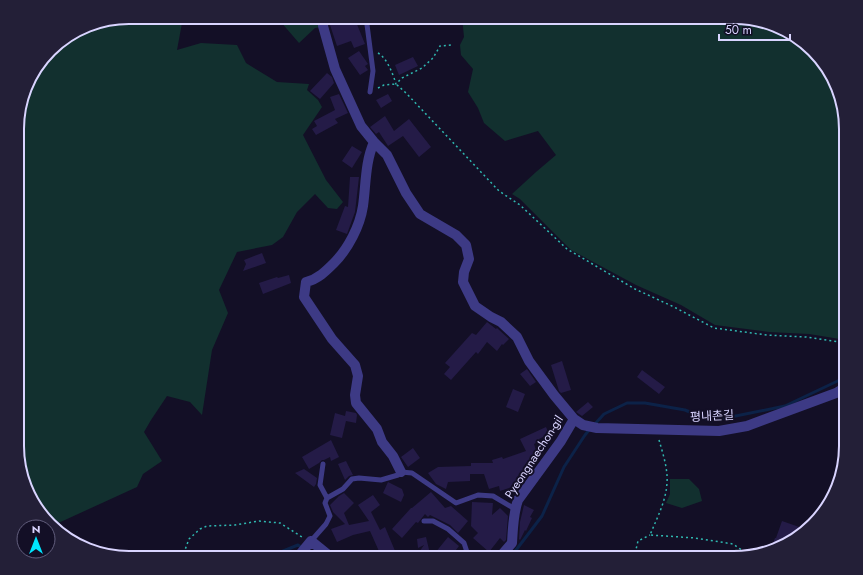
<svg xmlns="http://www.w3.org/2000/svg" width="863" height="575" font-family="Jost,'Noto Sans KR',sans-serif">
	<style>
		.green { fill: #12302f }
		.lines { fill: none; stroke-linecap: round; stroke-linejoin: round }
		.stream { stroke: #0c2248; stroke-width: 3 }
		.building { fill: #241b47 }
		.path { stroke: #2fb8b0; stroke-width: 1.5; stroke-dasharray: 2 3; stroke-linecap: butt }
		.service { stroke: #3d3a85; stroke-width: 5 }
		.minor { stroke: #3d3a85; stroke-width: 10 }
		.labels { text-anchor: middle; stroke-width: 4; stroke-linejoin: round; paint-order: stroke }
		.street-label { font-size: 12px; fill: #d9d4ff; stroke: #130f26 }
		.rim { fill: none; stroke: #d9d4ff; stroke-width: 2 }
	</style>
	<rect width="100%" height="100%" fill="#130f26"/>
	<!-- green -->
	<path class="green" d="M129,17H182V23L177,50L201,43L237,45L246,63L277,82L309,84L307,90L318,100L322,107L303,135L326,180L343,202L337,209L328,208L315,194L297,212L283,237L272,245L237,252L219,290L228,313L212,350L202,415L190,402L167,396L151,420L144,432L162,461L143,474L137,487L54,525L32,502L18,460V115L29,79L55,45L87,25Z
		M275,17H322V27L315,28L299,43L280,21Z
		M462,17H734L796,36L831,73L846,122V340L809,334L769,332L715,325L681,305L636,285L571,250L520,199L512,194L536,172L556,155L538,131L505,141L484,123L478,108L468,92L473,69L461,55L460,45L464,37Z
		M670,479H689L699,489L702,501L682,508L666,503L670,494Z
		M736,549L746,556L741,558H725Z"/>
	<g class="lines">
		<!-- stream -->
		<path class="stream" d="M594,425L604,414L627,403H645L685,410L711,421L785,406L846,377
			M266,558L298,545L316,558
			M510,558L542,516L564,467L585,435L590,429"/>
	</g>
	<!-- building -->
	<path class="building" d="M330,17H354L365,44L354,48L351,41L337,46L330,25Z
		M359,51L368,64L365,66L368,70L360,75L348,58Z
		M413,57L418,66L399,75L395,65Z
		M327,73L332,77L334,83L320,99L310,91Z
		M339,94L348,113L335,119L338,123L316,135L312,129L317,126L314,121L335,110L330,97Z
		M388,94L392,101L381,108L376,100Z
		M385,116L394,131L409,119L431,147L419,157L403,136L388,146L379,132L376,134L370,127Z
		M352,146L362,152L352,168L342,161Z
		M350,177H359L355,212L347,234L336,230L345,206L348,207Z
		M262,253L266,263L243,271L246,264L244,260Z
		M289,275L291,283L263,294L259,283L277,277L278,278Z
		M487,322L496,329L497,328L509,339L503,345L502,344L497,351L487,342L478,354L476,352L451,380L444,374L450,367L445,363L472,333L476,335Z
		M562,361L571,390L561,393L559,391L551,365Z
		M527,369L536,382L530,386L520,374Z
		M642,370L665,387L659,394L637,377Z
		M513,389L525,394L518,412L506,407Z
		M588,402L593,407L582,416L576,412Z
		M346,411L356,413L357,415L356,423L346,421L342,438L330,435L335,413L345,416Z
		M546,427L549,434L539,439L540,441L534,444L539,460L536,461V464L532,470L522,473L524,481L521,484L500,491L499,486L489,489L484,474H470V481L448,482L446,489L436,484L428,473L438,467L471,466V463H493L492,460L502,457L503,459L526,451L520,439Z
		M331,440L339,457L331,461L330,457L324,460H322L319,463L309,469L302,457Z
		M413,448L420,458L408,467L401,457Z
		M346,461L353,475L349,476L345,480L338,464Z
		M304,469L317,478L316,484L314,487L295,473Z
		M388,482L402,489L404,495L401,502L383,493Z
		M431,492L445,508L451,506L468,521L458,533L450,525L430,515L428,517L425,514L418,523L416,522L402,538L392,529L411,508H412Z
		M344,493L354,503L344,513L349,525L369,521L358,505L373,495L380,505L371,512L380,530L385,527L398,558H382L370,531L353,535L337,542L331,529L345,524L333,512L330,505L339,496Z
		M472,502L493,503L492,515L500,508L508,516L506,540L504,542L500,538L489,552L473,538L478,533L471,526Z
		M524,505L534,510L530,517L532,518L526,531L525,530L520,540L519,539L520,522Z
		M782,521L805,529L790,543L771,549L775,538H776Z
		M426,537L431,558L448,537L459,546L450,558H415L424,545L418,548L417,539Z"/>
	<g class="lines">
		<!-- path -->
		<path class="path" d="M378,53C387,58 393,74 396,84L402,78L422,68L433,58L440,46L451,45
			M378,88L384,85L396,84L406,93L499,191L520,205L567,249L635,289L674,307L714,328L767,335L806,337L846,343
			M659,440C663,454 668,469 667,483C666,501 657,518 650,535L666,536L695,538L733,544L749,555
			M182,558L189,539L200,529L207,526L235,525L259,521L280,523L302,537
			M634,558L638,541L650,535"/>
		<!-- service -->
		<path class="service" d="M366,17L373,71L370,92
			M323,464L320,485L327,498
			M424,521H433L448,529L464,543L469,558
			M311,541L326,524L330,516L325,503L327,498L343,489L352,479L359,478L381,480L398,475L401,472L412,473L456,503L478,495L493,496L515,509"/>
		<!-- minor -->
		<path class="minor" d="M324,17L323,26L335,69L361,126L374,142L387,155L406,193L420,214L456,235L466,245L469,259L464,272L463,282L475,306L491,317L501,322L517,337L529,361L554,395L574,419L583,425L597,428L719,431L747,426L836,393L846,387
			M374,142C365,162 366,185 363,206C360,226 348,249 334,263C326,271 318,279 306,282L304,297L332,339L355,365L358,376L355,395L356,403L377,429L382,442L393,456L401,472
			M297,558L311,541L332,558
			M499,558L512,543C513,528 513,514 518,500L561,441L574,419"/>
	</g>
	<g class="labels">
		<!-- street labels -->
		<g class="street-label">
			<text transform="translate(712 416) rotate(-3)" y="4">평내촌길</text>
			<text transform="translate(534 457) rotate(-57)" y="4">Pyeongnaechon-gil</text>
		</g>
	</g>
	<!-- crop -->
	<path d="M0 0H863V575H0ZM129 24H734A105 105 0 0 1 839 129V446A105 105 0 0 1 734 551H129A105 105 0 0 1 24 446V129A105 105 0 0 1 129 24Z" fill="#231f37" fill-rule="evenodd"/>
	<path class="rim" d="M129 24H734A105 105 0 0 1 839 129V446A105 105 0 0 1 734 551H129A105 105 0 0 1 24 446V129A105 105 0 0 1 129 24Z"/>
	<!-- north arrow -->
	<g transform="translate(36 539)"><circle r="19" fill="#130f26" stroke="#625e7d"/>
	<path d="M0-3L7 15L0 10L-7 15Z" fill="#00e5ff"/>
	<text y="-6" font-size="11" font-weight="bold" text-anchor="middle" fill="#d9d4ff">N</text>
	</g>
	<!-- scale -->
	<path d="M719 34v6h71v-6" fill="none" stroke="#d9d4ff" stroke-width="2"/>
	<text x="725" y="34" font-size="12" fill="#d9d4ff" stroke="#130f26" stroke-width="3" paint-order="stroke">50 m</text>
</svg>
